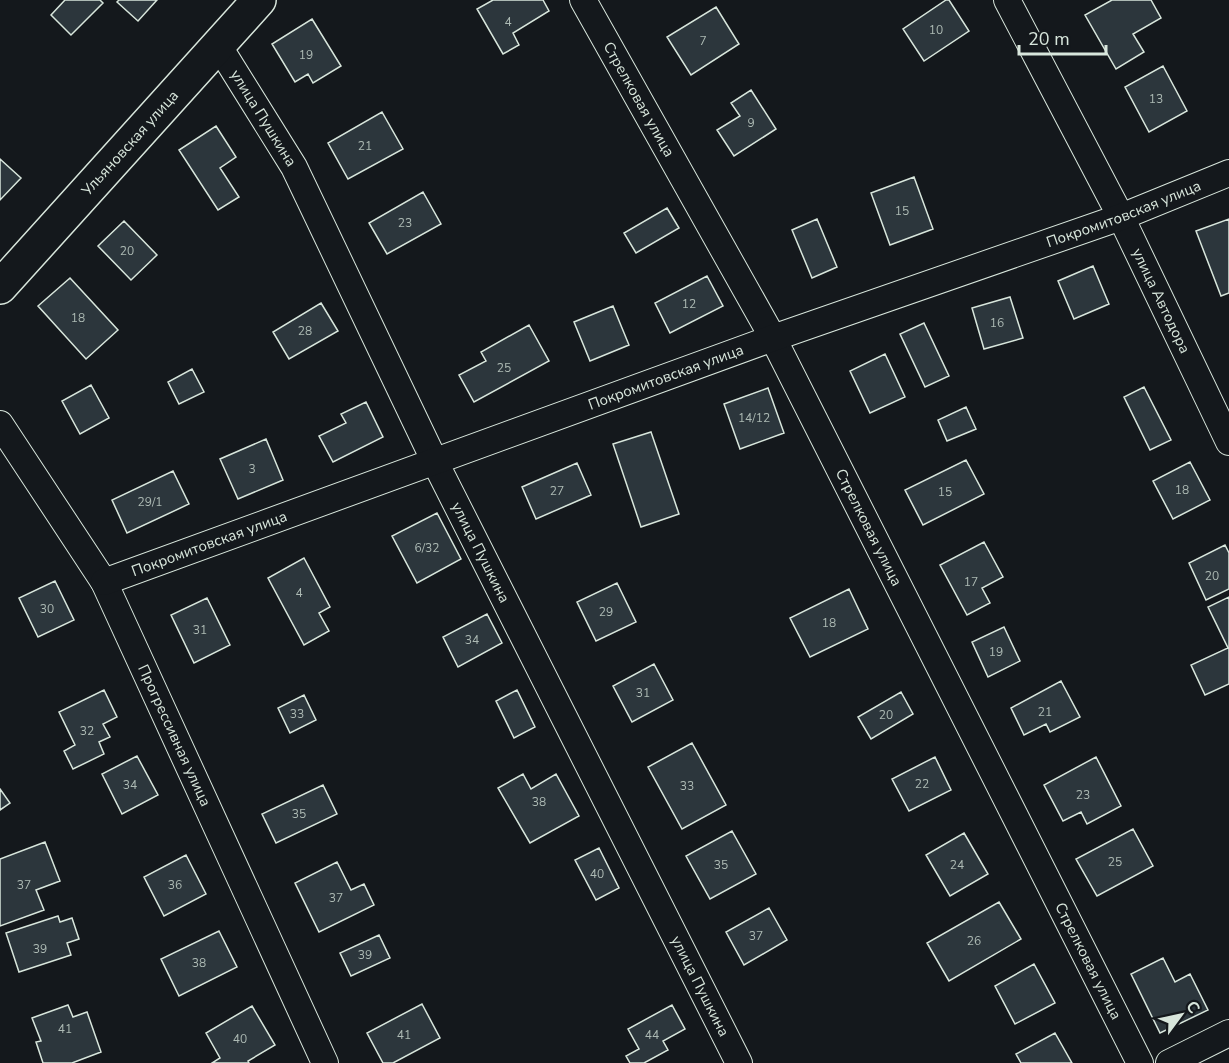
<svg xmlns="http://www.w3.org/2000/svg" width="1229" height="1063" font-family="'Nunito Sans',sans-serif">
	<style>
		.building { fill: #2c363c; stroke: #d8e6dc; stroke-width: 1.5 }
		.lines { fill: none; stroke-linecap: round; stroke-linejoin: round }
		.minor-casing { stroke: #d8e6dc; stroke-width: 28 }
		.tertiary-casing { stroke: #d8e6dc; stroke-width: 36 }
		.minor { stroke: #14181c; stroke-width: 26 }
		.tertiary { stroke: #14181c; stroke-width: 33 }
		.labels { text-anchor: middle; stroke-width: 4.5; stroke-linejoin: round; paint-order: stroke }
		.number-label { font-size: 12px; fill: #adbab4 }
		.street-label { font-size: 15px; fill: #d8e6dc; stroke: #14181c }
	</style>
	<rect width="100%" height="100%" fill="#14181c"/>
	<!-- building -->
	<path class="building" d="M65,0H100L103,3L71,35L51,15Z
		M119,0H157L138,21L117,2Z
		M493,0H543L549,11L513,33L519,45L503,54L477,9Z
		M946,0H949L969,31L924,61L903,29Z
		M1112,0H1151L1161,18L1133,34L1144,52L1116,69L1085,15Z
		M716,7L739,44L691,75L667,37Z
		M312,19L341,66L313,83L308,74L295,82L272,44Z
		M1163,66L1187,111L1149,132L1125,87Z
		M751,90L776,129L734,156L717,130L740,116L731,103Z
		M382,112L403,149L348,179L328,143Z
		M216,126L236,157L220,168L239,197L218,210L179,150Z
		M0,159L21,178L0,200Z
		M914,177L933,229L890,245L871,193Z
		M423,192L441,224L387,254L369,223Z
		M667,208L679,228L636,253L624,233Z
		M817,219L837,267L812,278L792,230Z
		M1229,219V293L1221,296L1196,231Z
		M124,221L157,255L131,280L98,246Z
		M1093,266L1109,304L1074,319L1058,281Z
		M707,276L723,306L670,333L655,303Z
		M70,278L118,330L86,359L38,306Z
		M1010,297L1023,338L984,349L972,308Z
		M321,303L338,331L289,359L273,332Z
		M613,306L629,345L590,361L574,322Z
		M924,323L949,376L925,387L900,334Z
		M529,325L549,361L474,402L459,375L486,361L481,352Z
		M885,354L905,397L870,413L850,371Z
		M192,369L204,392L179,404L168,382Z
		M91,385L109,418L80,434L62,401Z
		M1144,387L1171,440L1150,450L1124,397Z
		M768,388L784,433L740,449L724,404Z
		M366,402L383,437L333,462L319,436L346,423L341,414Z
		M966,407L976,429L947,441L938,420Z
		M651,432L679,514L641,527L613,444Z
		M266,439L283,480L238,499L220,459Z
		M966,460L984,494L923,525L905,490Z
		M1190,462L1210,500L1173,519L1153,481Z
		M577,463L591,495L536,519L522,487Z
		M173,471L189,504L127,533L112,500Z
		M437,513L461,559L417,583L392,536Z
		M984,542L1003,577L982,588L990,603L967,615L940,565Z
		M1225,545L1229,553V589L1206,600L1189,563Z
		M304,558L330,607L319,613L329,631L304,645L268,578Z
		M55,581L74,620L38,637L19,598Z
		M617,583L636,622L596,641L577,602Z
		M849,589L868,629L810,657L790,618Z
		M1229,597V684L1205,695L1191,665L1228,648L1208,607Z
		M207,598L230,645L194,663L171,615Z
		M487,614L502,643L458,667L443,637Z
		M1004,627L1020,661L988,677L972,642Z
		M654,664L673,700L632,722L613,686Z
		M1061,681L1080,717L1050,732L1046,724L1024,735L1011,708Z
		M104,690L117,717L103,724L110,737L99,742L104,754L73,769L64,751L75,745L59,712Z
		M517,690L535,727L514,738L496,701Z
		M901,692L913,714L871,739L858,717Z
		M304,695L316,720L290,733L278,708Z
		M692,743L726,805L682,829L648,767Z
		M137,756L158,795L122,814L102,774Z
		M935,757L951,790L909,811L892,779Z
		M1096,757L1121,806L1087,824L1081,812L1063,821L1044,785Z
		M523,774L531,789L556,774L579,816L530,843L498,788Z
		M323,785L337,814L276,843L262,814Z
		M0,789L10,803L0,810Z
		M1133,829L1153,866L1097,896L1076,859Z
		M732,831L756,874L710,899L686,856Z
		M964,833L988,874L950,896L926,855Z
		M45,842L60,881L36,890L44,910L0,926V859Z
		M599,848L619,888L596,900L575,860Z
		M186,855L206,894L164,916L144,877Z
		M337,862L351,890L364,884L374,905L319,932L295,883Z
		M999,902L1021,939L949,981L927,943Z
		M769,908L787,940L744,965L726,932Z
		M58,916L60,922L72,918L79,939L67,943L71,955L19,972L6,933Z
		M219,931L237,967L179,996L161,959Z
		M379,935L390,958L351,976L340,953Z
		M1163,958L1175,982L1190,974L1208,1010L1160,1033L1131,974Z
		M1034,964L1055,1003L1015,1024L995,986Z
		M422,1004L440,1038L393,1063H383L367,1033Z
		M68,1005L73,1017L87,1012L101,1052L72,1063H43L36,1042L41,1041L32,1018Z
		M672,1005L685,1029L663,1041L668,1050L644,1063H630L626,1056L639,1049L628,1029Z
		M252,1006L275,1045L248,1061L249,1063H212L220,1058L206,1033Z
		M1055,1033L1072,1063H1021L1016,1054Z"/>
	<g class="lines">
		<defs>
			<g id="minor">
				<path id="s1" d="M583,0L773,338L1140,1063"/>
				<path id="s2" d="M1007,0L1121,217L1229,442"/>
				<path id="s3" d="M218,45L294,167L435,462L739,1063"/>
				<path id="s4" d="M0,424L104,582L325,1063"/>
				<path id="s5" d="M104,582L773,338L1121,217L1229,173"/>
				<path d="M1169,1063L1229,1033"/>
			</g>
			<g id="tertiary">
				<path id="s6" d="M0,287L259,0"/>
			</g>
		</defs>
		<!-- minor casing -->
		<use href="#minor" class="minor-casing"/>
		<!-- tertiary casing -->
		<use href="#tertiary" class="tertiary-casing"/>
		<!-- minor -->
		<use href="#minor" class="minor"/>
		<!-- tertiary -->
		<use href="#tertiary" class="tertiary"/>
	</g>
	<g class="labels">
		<!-- number labels -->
		<g class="number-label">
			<text x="508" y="26">4</text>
			<text x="936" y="34">10</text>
			<text x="703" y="45">7</text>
			<text x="306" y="59">19</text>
			<text x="1156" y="103">13</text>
			<text x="751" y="127">9</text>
			<text x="365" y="150">21</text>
			<text x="902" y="215">15</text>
			<text x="405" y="227">23</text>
			<text x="127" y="255">20</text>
			<text x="689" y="308">12</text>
			<text x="78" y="322">18</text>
			<text x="997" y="327">16</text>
			<text x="305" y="335">28</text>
			<text x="504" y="372">25</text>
			<text x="754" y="422">14/12</text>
			<text x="252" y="473">3</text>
			<text x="1182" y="494">18</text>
			<text x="557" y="495">27</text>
			<text x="945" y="496">15</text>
			<text x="150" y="506">29/1</text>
			<text x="427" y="552">6/32</text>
			<text x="1212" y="580">20</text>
			<text x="971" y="586">17</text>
			<text x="299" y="597">4</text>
			<text x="47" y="613">30</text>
			<text x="606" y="616">29</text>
			<text x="829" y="627">18</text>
			<text x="200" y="634">31</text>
			<text x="472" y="644">34</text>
			<text x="996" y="656">19</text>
			<text x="643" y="697">31</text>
			<text x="1045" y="716">21</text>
			<text x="297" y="718">33</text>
			<text x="886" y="719">20</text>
			<text x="87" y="735">32</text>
			<text x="922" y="788">22</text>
			<text x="130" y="789">34</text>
			<text x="687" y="790">33</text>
			<text x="1083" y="799">23</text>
			<text x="539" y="806">38</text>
			<text x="299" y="818">35</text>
			<text x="1115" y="866">25</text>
			<text x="721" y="869">35</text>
			<text x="957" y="869">24</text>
			<text x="597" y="878">40</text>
			<text x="24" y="889">37</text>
			<text x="175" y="889">36</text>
			<text x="336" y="902">37</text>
			<text x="756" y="940">37</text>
			<text x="974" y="945">26</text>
			<text x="40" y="953">39</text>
			<text x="365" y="959">39</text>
			<text x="199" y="967">38</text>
			<text x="65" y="1033">41</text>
			<text x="404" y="1039">41</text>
			<text x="652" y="1039">44</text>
			<text x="240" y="1043">40</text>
		</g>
		<!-- street labels -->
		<g class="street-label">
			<text dy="5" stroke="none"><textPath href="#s1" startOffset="114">Стрелковая улица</textPath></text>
			<text dy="5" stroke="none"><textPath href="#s3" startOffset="86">улица Пушкина</textPath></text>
			<text dy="5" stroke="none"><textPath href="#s6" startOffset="194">Ульяновская улица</textPath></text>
			<text dy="5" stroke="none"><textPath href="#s5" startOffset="1084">Покромитовская улица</textPath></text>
			<text dy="5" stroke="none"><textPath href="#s2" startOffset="338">улица Автодора</textPath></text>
			<text dy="5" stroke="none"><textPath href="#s5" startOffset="598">Покромитовская улица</textPath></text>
			<text dy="5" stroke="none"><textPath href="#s1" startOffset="600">Стрелковая улица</textPath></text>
			<text dy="5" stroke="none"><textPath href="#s5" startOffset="112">Покромитовская улица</textPath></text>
			<text dy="5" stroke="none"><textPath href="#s3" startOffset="572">улица Пушкина</textPath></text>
			<text dy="5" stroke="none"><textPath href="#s4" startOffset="358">Прогрессивная улица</textPath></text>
			<text dy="5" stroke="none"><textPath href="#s1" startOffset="1086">Стрелковая улица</textPath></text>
			<text dy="5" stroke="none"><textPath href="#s3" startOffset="1058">улица Пушкина</textPath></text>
		</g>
	</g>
	<!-- north arrow -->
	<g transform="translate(1181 1015) rotate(57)" stroke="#14181c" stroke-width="4.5" paint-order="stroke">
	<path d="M0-4.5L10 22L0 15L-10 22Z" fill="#d8e6dc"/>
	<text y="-9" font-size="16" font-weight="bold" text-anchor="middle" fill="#d8e6dc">С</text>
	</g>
	<!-- scale -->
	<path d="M1019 45v9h87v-9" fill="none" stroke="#d8e6dc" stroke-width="3"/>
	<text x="1028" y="45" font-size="18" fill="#d8e6dc" stroke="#14181c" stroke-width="4.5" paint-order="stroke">20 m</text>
</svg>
